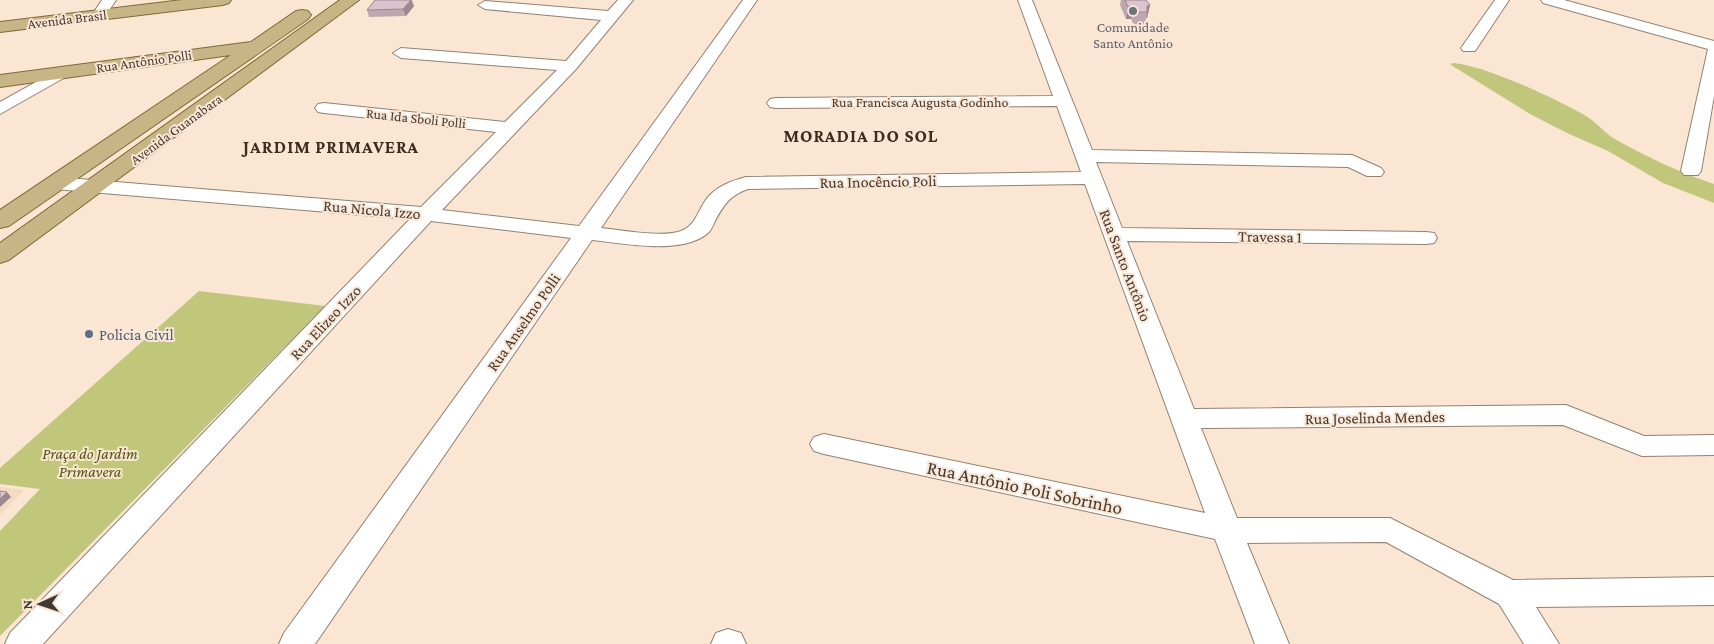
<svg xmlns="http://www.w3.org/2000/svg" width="1714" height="644" font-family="'Crimson Pro',serif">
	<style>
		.built { fill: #f3dac1 }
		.green { fill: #c0c67a }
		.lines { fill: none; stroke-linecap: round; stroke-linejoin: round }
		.minor-casing { stroke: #938270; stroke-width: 2 }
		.major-casing { stroke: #806a34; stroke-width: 2 }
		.minor { fill: #fff; fill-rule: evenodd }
		.major { fill: #c7b586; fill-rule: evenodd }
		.wall { fill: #bea8b0 }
		.shaded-wall { fill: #9b8890 }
		.building { fill: #ddc3cd; stroke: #9b8890 }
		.worship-dot { fill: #6b7280; stroke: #fae6d3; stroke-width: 2 }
		.service-dot { fill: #5c6f8a; stroke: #fae6d3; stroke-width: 2 }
		.labels { text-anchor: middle; stroke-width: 4; stroke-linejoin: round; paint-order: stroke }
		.far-street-label { font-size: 14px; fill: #413931; stroke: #fae6d3 }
		.far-worship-label { font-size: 14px; fill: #5b616d; stroke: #fae6d3 }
		.street-label { font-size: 16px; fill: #413931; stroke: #fae6d3 }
		.service-label { font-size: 16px; fill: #4e5e75; stroke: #fae6d3; text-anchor: start }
		.park-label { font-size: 16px; font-style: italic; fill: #50540d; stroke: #fae6d3 }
		.far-district-label { font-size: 18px; font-weight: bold; letter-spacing: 1px; fill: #3c2d1e; stroke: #fae6d3 }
		.near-street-label { font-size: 19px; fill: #413931; stroke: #fae6d3 }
	</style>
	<rect width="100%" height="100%" fill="#fae6d3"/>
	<!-- built -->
	<path class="built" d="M0,487L24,490L0,515Z"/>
	<!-- green -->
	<path class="green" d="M1452,63C1482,64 1559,100 1586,116C1596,122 1604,132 1613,138C1645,156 1680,173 1714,184V203L1663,183L1608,151L1567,133L1530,114L1451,65Z
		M199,291L325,306L0,636V531L40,489L0,484V468Z"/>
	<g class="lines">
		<defs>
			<path id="minor" d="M102,0H116L104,18H94L92,15Z
				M618,0H633L576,69L442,210L579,226L743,0H757L601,228C622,230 662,238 681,231C697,225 698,208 709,196C719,185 732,181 746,177L1081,172L1057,106L776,108L770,107L767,103L770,99L776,98L1053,96L1018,0H1032L1092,150L1352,155L1381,168L1384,172L1381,176H1367L1348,167L1096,162L1122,228L1426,232L1434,233L1437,238L1434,243L1426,244L1127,241L1194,409L1566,405L1644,436L1714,435V455L1642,456L1563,425L1201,428L1237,518H1390L1513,580L1714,577V605L1536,607L1559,644H1524L1499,604L1386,542L1247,543L1289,644H1255L1215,539L824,454L814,451L810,444L814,437L824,434L1205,513L1085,184L748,189C731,195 725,203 716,219C714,223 712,229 709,232C684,256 623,243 592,240L315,644H279L284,633L571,238L431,221L43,644H5L10,633L410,219L55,189L48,187L45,183L48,179L55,177L421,207L496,132L324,113L318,112L315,108L318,104L324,103L505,122L557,70L401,58L393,53L401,48L566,61L601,20L485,9L478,5L485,1L608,11Z
				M1495,0H1509L1475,51H1463L1461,48Z
				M1541,0H1564L1714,41V96L1701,171L1698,175H1684L1681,171L1708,49L1543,3Z
				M63,67L71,72L69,75L0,114V102Z
				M728,629L741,633L746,644H711L716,633Z"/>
			<path id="major" d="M182,0H231L229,3L223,5L0,32V22Z
				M340,0H359L9,260L0,263V243Z
				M302,10L308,11L311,15L308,19L9,226L0,228V210L231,55L0,87V75L251,42L296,11Z"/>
		</defs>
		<!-- minor casing -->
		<use href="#minor" class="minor-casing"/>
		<!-- major casing -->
		<use href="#major" class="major-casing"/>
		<!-- minor -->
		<use href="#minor" class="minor"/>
		<!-- major -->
		<use href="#major" class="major"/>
	</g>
	<!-- wall -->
	<path class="wall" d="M375,0H412L414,6L406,16L369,17L367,10Z
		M1121,0H1146L1150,5L1147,18H1146L1145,24L1138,25L1133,23L1131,19H1126L1120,5Z"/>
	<!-- shaded-wall -->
	<path class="shaded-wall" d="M411,0L414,6L406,16L403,9Z
		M1150,5L1147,18H1146L1147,12V6Z
		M1133,6L1131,19H1126L1128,7Z
		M7,492L11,497L0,507V499Z"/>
	<!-- building -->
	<path class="building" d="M375,0H411L403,9L367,10Z
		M1125,0H1146L1150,5L1147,6V12H1140L1135,10L1133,6L1128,7Z
		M0,491L7,492L0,499Z"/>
	<!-- markers -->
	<circle class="worship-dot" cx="1133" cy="11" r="5"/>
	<circle class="service-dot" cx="89" cy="334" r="5"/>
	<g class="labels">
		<!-- far-street labels -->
		<g class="far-street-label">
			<text transform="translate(67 19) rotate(-7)" y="5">Avenida Brasil</text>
			<text transform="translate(144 61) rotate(-8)" y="5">Rua Antônio Polli</text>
			<text x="920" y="107">Rua Francisca Augusta Godinho</text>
			<text transform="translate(416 118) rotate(6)" y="5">Rua Ida Sboli Polli</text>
			<text transform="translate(176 129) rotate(-36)" y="5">Avenida Guanabara</text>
		</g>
		<!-- far-worship labels -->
		<g class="far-worship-label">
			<text x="1133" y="32">Comunidade<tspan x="1133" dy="16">Santo Antônio</tspan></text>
		</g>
		<!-- street labels -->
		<g class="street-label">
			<text transform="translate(878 181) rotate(-1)" y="6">Rua Inocêncio Poli</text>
			<text transform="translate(372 209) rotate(5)" y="6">Rua Nicola Izzo</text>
			<text transform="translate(1270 236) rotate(1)" y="6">Travessa 1</text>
			<text transform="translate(1126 265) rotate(69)" y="6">Rua Santo Antônio</text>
			<text transform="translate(325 322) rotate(-47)" y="6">Rua Elizeo Izzo</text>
			<text transform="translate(523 322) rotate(-55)" y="6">Rua Anselmo Polli</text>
			<text transform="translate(1375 417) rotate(-1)" y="6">Rua Joselinda Mendes</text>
		</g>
		<!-- service labels -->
		<g class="service-label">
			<text x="99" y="340">Policia Civil</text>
		</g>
		<!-- park labels -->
		<g class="park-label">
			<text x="90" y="459">Praça do Jardim<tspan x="90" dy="18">Primavera</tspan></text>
		</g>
		<!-- far-district labels -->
		<g class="far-district-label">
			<text x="861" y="142">MORADIA DO SOL</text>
			<text x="331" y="153">JARDIM PRIMAVERA</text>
		</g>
		<!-- near-street labels -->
		<g class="near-street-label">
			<text transform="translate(1025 487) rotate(12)" y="7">Rua Antônio Poli Sobrinho</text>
		</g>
	</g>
	<!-- north arrow -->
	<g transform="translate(40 604) rotate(267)" stroke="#fae6d3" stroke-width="4" paint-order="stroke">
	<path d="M0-4L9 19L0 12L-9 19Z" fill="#413931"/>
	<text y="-8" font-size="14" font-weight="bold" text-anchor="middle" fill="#413931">N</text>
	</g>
</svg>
